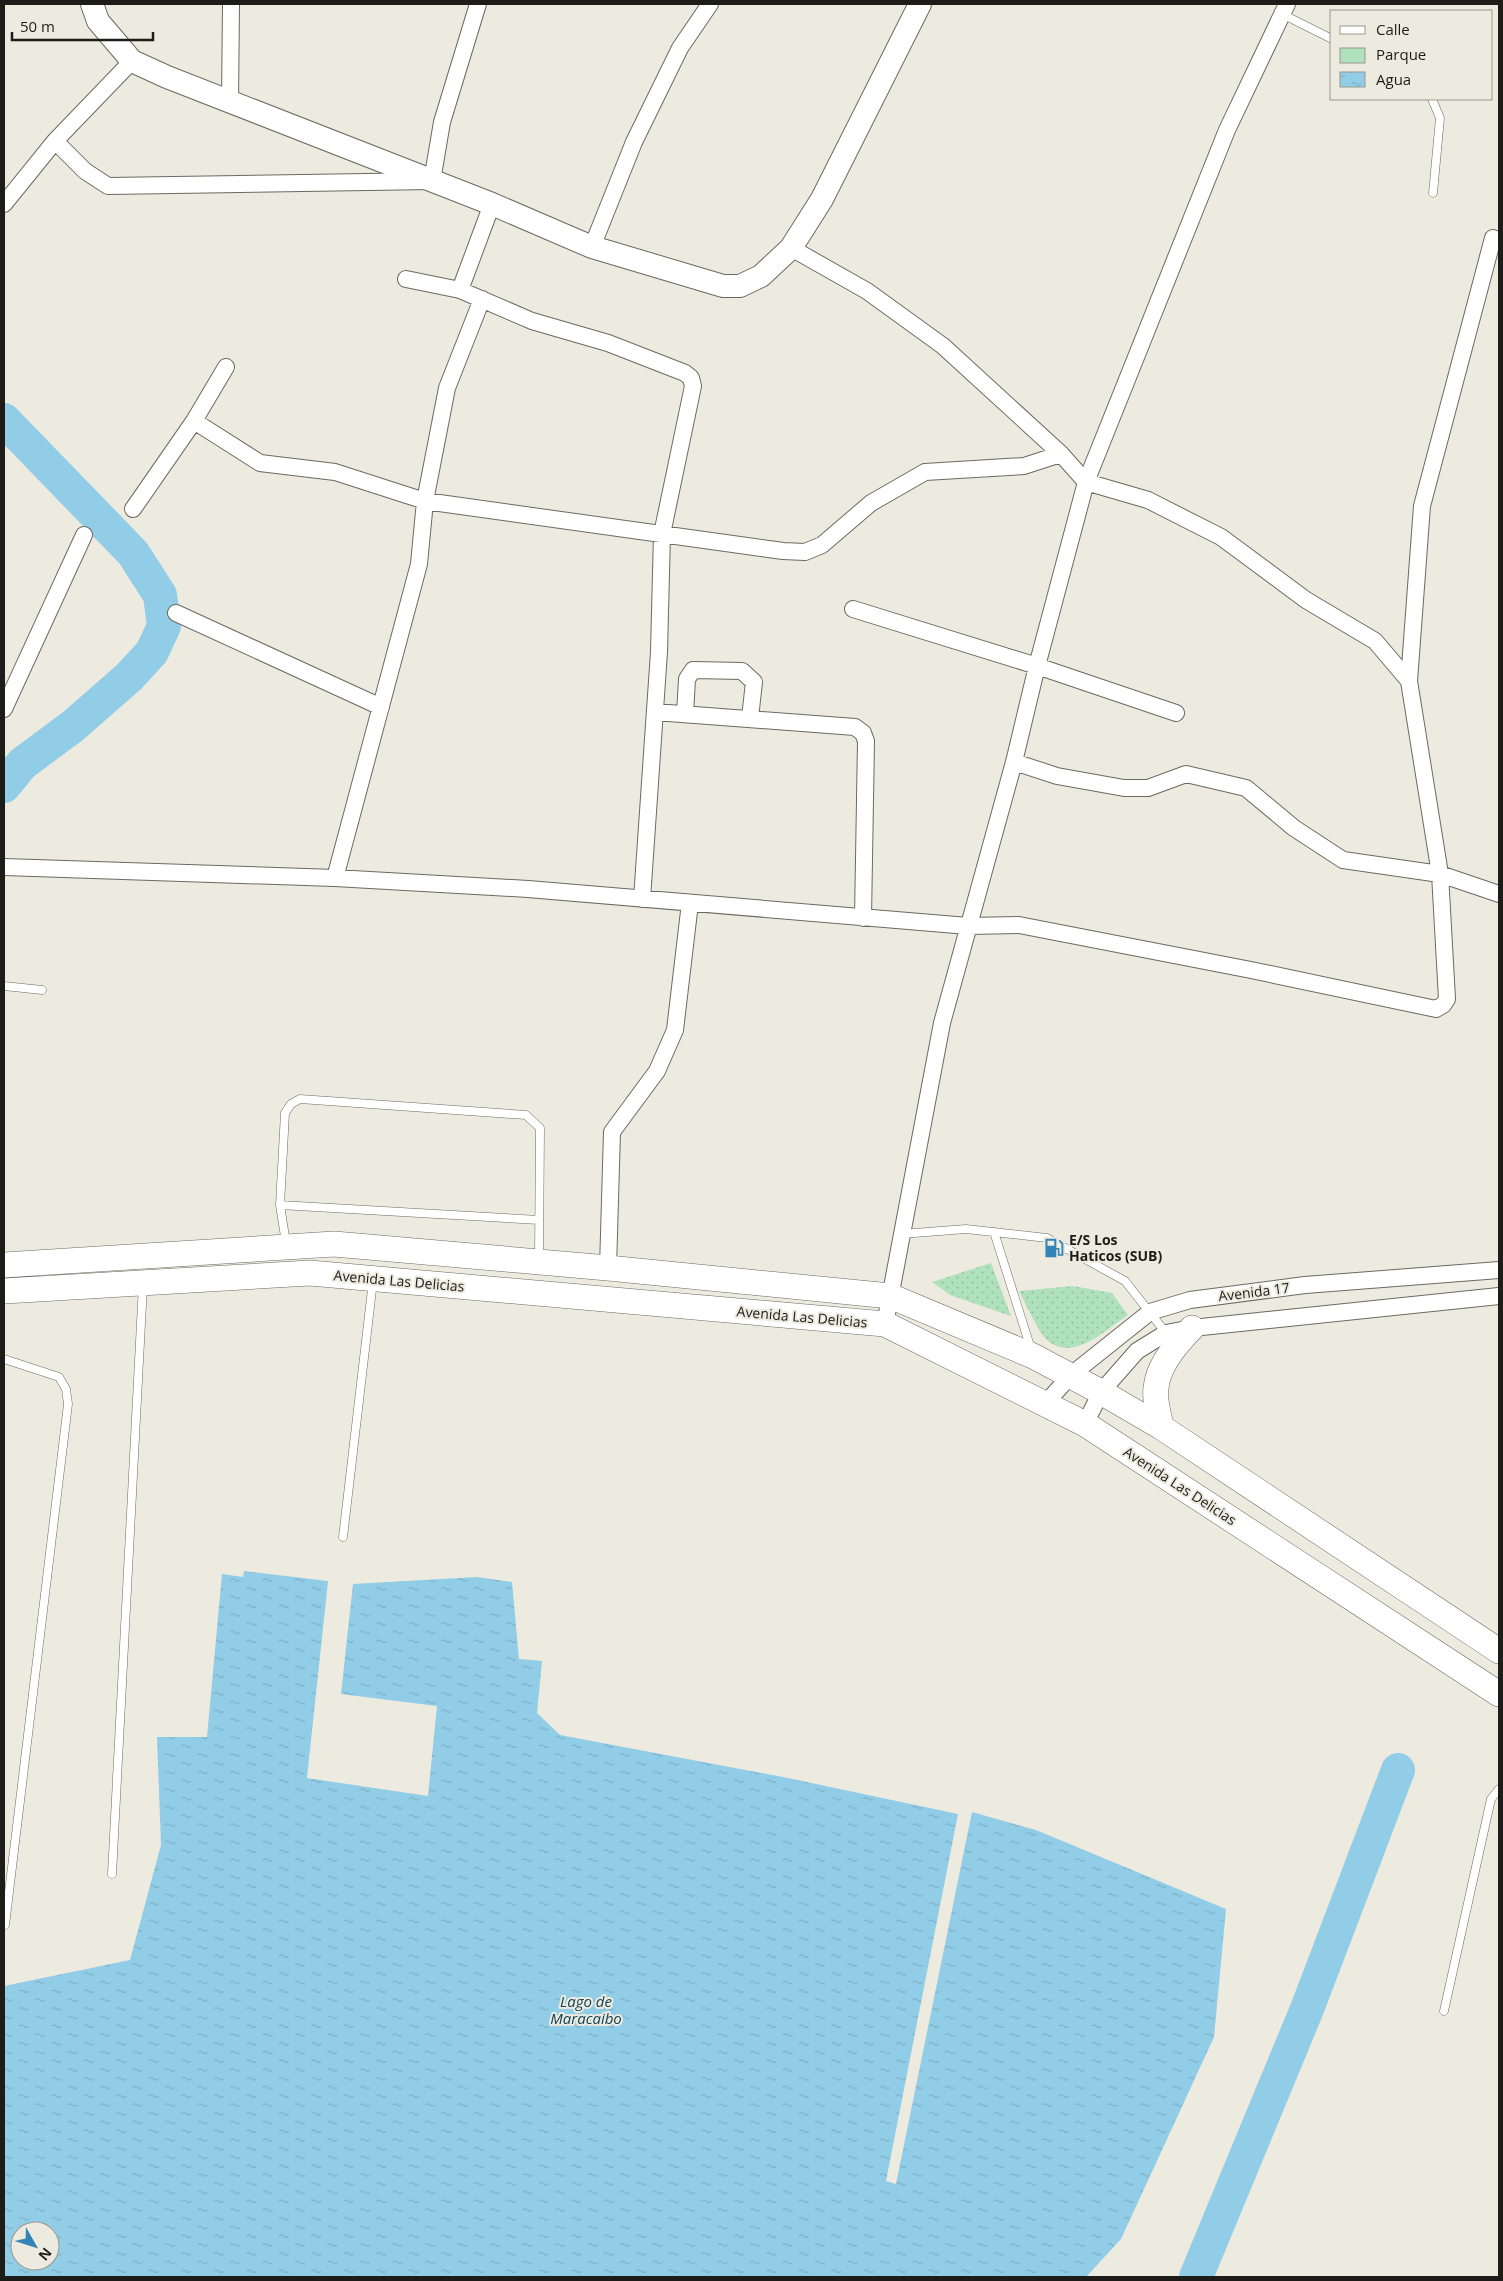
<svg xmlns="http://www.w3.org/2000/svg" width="1503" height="2281" font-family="'Open Sans',sans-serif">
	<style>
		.green { fill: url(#green-dots) }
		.water { fill: url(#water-ripples); fill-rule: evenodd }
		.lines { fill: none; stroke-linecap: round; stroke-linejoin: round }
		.river { stroke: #91cde7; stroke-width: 34 }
		.lane-casing { stroke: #6c6a60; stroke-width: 9 }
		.street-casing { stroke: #6c6a60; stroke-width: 18 }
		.secondary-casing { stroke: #6c6a60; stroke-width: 24 }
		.primary-casing { stroke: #6c6a60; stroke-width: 26 }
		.lane { stroke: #fff; stroke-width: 8 }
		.street { stroke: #fff; stroke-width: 16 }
		.secondary { stroke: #fff; stroke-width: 22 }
		.primary { stroke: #fff; stroke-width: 25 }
		.labels { text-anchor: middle; stroke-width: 4; stroke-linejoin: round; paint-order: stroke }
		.poi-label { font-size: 14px; font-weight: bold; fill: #1e1c18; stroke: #edeadf; text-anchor: start }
		.street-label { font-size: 14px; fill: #1e1c18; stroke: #edeadf }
		.water-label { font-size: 15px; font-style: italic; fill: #0f4355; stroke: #edeadf }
	</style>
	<defs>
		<pattern id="green-dots" width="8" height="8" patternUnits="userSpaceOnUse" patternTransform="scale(1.25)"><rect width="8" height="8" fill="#b0e1bd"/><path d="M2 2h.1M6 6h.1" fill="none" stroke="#97c0a2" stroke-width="1.8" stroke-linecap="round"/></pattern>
		<pattern id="water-ripples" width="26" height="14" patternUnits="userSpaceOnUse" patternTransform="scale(1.25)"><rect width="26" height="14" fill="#91cde7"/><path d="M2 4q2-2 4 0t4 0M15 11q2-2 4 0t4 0" fill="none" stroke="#7dafc5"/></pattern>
	</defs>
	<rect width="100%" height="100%" fill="#edeadf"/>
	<!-- green -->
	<path class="green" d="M991,1263L1011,1316L950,1295L932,1282Z
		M1073,1286L1112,1293L1128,1315C1105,1330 1072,1364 1046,1339C1038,1331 1025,1302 1019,1291Z"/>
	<!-- water -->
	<path class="water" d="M244,1571L328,1581L307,1778L428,1796L437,1706L341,1694L353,1584L477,1577L512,1582L519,1659L542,1661L537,1713L560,1735L783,1777L958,1814L886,2181L896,2184L972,1812L1036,1830L1226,1909L1214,2037L1121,2239L1086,2277H4V1986L130,1960L161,1845L157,1737H207L222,1574L243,1577ZM20,2231H50V2261H20Z"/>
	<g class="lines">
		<!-- river -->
		<path class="river" d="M4,420L133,553L160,595L164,626L152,652L129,677L73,726L22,764L4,786
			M1196,2277L1307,2009L1398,1770"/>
		<defs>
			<path id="lane" d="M1282,14L1332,39
				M1432,99L1440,118L1433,193
				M4,986L42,990
				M280,1205L539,1220
				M994,1232L1031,1349
				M901,1234L966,1229L1047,1238L1125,1281L1166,1333
				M286,1243L280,1205L285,1113L291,1104L300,1099L526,1115L540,1128L539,1259
				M4,1359L59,1377L66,1389L68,1404L5,1925
				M343,1537L373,1281
				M112,1874L143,1285
				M1444,2011L1491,1799L1499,1789"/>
			<path id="street" d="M230,101L231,4
				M55,141L85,171L108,186L432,181L442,122L478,4
				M4,204L55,141L132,61
				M592,247L634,142L680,48L710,4
				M791,248L867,291L943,346L1061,454L1086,482L1148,500L1221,537L1306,600L1375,641L1409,681
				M406,279L460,290L532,321L608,343L685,373L691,378L693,386L662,534L659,652L642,899
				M460,290L492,204
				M226,367L194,421L260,463L335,472L425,501L783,551L805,552L822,545L871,503L925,472L1024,466L1061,454
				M133,509L194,421
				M853,609L1037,666L1176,713
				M176,613L381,707
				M4,709L84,535
				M655,712L855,727L863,733L866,741L863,918
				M685,714L687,679L693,670L742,671L754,682L750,718
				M1014,762L1057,776L1124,788H1148L1186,774L1246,788L1294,828L1343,860L1440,874L1499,894
				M4,867L335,878L528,889L968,926L1019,925L1251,970L1436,1009L1443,1005L1447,999L1440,874L1409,681L1422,506L1493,238
				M335,878L419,564L425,501L447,388L482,299
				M608,1268L612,1132L657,1071L675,1030L690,903
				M885,1324L942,1023L1014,762L1037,666L1086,482L1227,130L1287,4
				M1045,1404L1071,1375L1150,1312L1190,1300L1305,1285L1499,1270
				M1085,1424L1101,1392L1137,1351L1166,1333L1192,1328L1499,1296"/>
			<path id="secondary" d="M92,4L98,21L132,61L167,77L492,204L592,247L723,286H740L761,276L791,248L822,199L920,4"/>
			<path id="primary" d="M4,1265L334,1244L608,1268L890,1296L1033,1356L1101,1392L1161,1427L1499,1651
				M4,1291L310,1273L885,1324L1085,1424L1499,1694
				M1161,1427C1159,1414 1154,1401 1156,1388C1158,1365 1177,1343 1192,1328"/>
		</defs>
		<!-- lane casing -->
		<use href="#lane" class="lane-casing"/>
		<!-- street casing -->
		<use href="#street" class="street-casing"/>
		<!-- secondary casing -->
		<use href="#secondary" class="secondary-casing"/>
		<!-- primary casing -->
		<use href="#primary" class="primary-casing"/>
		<!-- lane -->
		<use href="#lane" class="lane"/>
		<!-- street -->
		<use href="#street" class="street"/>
		<!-- secondary -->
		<use href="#secondary" class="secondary"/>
		<!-- primary -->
		<use href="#primary" class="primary"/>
	</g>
	<!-- icons -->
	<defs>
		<symbol id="fuel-bare" viewBox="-9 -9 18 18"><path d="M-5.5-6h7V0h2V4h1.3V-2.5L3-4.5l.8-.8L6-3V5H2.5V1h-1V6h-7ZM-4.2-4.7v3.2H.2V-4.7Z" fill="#3285b6" stroke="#edeadf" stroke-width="2.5" paint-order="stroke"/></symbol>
	</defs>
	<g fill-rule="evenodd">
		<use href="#fuel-bare" x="1040" y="1234" width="28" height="28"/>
	</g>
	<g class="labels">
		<!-- poi labels -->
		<g class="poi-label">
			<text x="1069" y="1245">E/S Los<tspan x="1069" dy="16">Haticos (SUB)</tspan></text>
		</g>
		<!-- street labels -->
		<g class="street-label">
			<text transform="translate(399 1281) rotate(5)" y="5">Avenida Las Delicias</text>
			<text transform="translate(1254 1292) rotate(-7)" y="5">Avenida 17</text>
			<text transform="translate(802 1317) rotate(5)" y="5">Avenida Las Delicias</text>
			<text transform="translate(1180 1486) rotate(33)" y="5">Avenida Las Delicias</text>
		</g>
		<!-- water labels -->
		<g class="water-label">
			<text x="586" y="2007">Lago de<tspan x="586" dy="17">Maracaibo</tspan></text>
		</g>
	</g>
	<!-- border -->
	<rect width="1503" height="2281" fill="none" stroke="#1e1c18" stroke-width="10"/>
	<!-- legend -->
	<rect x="1330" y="10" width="162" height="90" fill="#edeadf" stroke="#9a988f"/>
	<rect x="1340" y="26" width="25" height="8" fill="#ffffff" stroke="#9a988f"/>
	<text x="1376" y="35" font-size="15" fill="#1e1c18">Calle</text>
	<rect x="1340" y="48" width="25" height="15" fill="#b0e1bd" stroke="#9a988f"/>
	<text x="1376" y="60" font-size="15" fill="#1e1c18">Parque</text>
	<rect x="1340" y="72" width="25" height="15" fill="url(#water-ripples)" stroke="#9a988f"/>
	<text x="1376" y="85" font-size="15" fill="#1e1c18">Agua</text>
	<!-- north arrow -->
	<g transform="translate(35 2246) rotate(129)"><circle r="24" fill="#edeadf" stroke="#9a988f"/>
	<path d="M0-4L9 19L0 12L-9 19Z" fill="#3285b6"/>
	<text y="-8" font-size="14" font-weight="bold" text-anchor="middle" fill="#1e1c18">N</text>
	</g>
	<!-- scale -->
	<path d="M12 32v8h141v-8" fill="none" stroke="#1e1c18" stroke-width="2.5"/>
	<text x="20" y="32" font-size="15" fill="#1e1c18" stroke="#edeadf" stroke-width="4" paint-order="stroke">50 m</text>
</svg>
